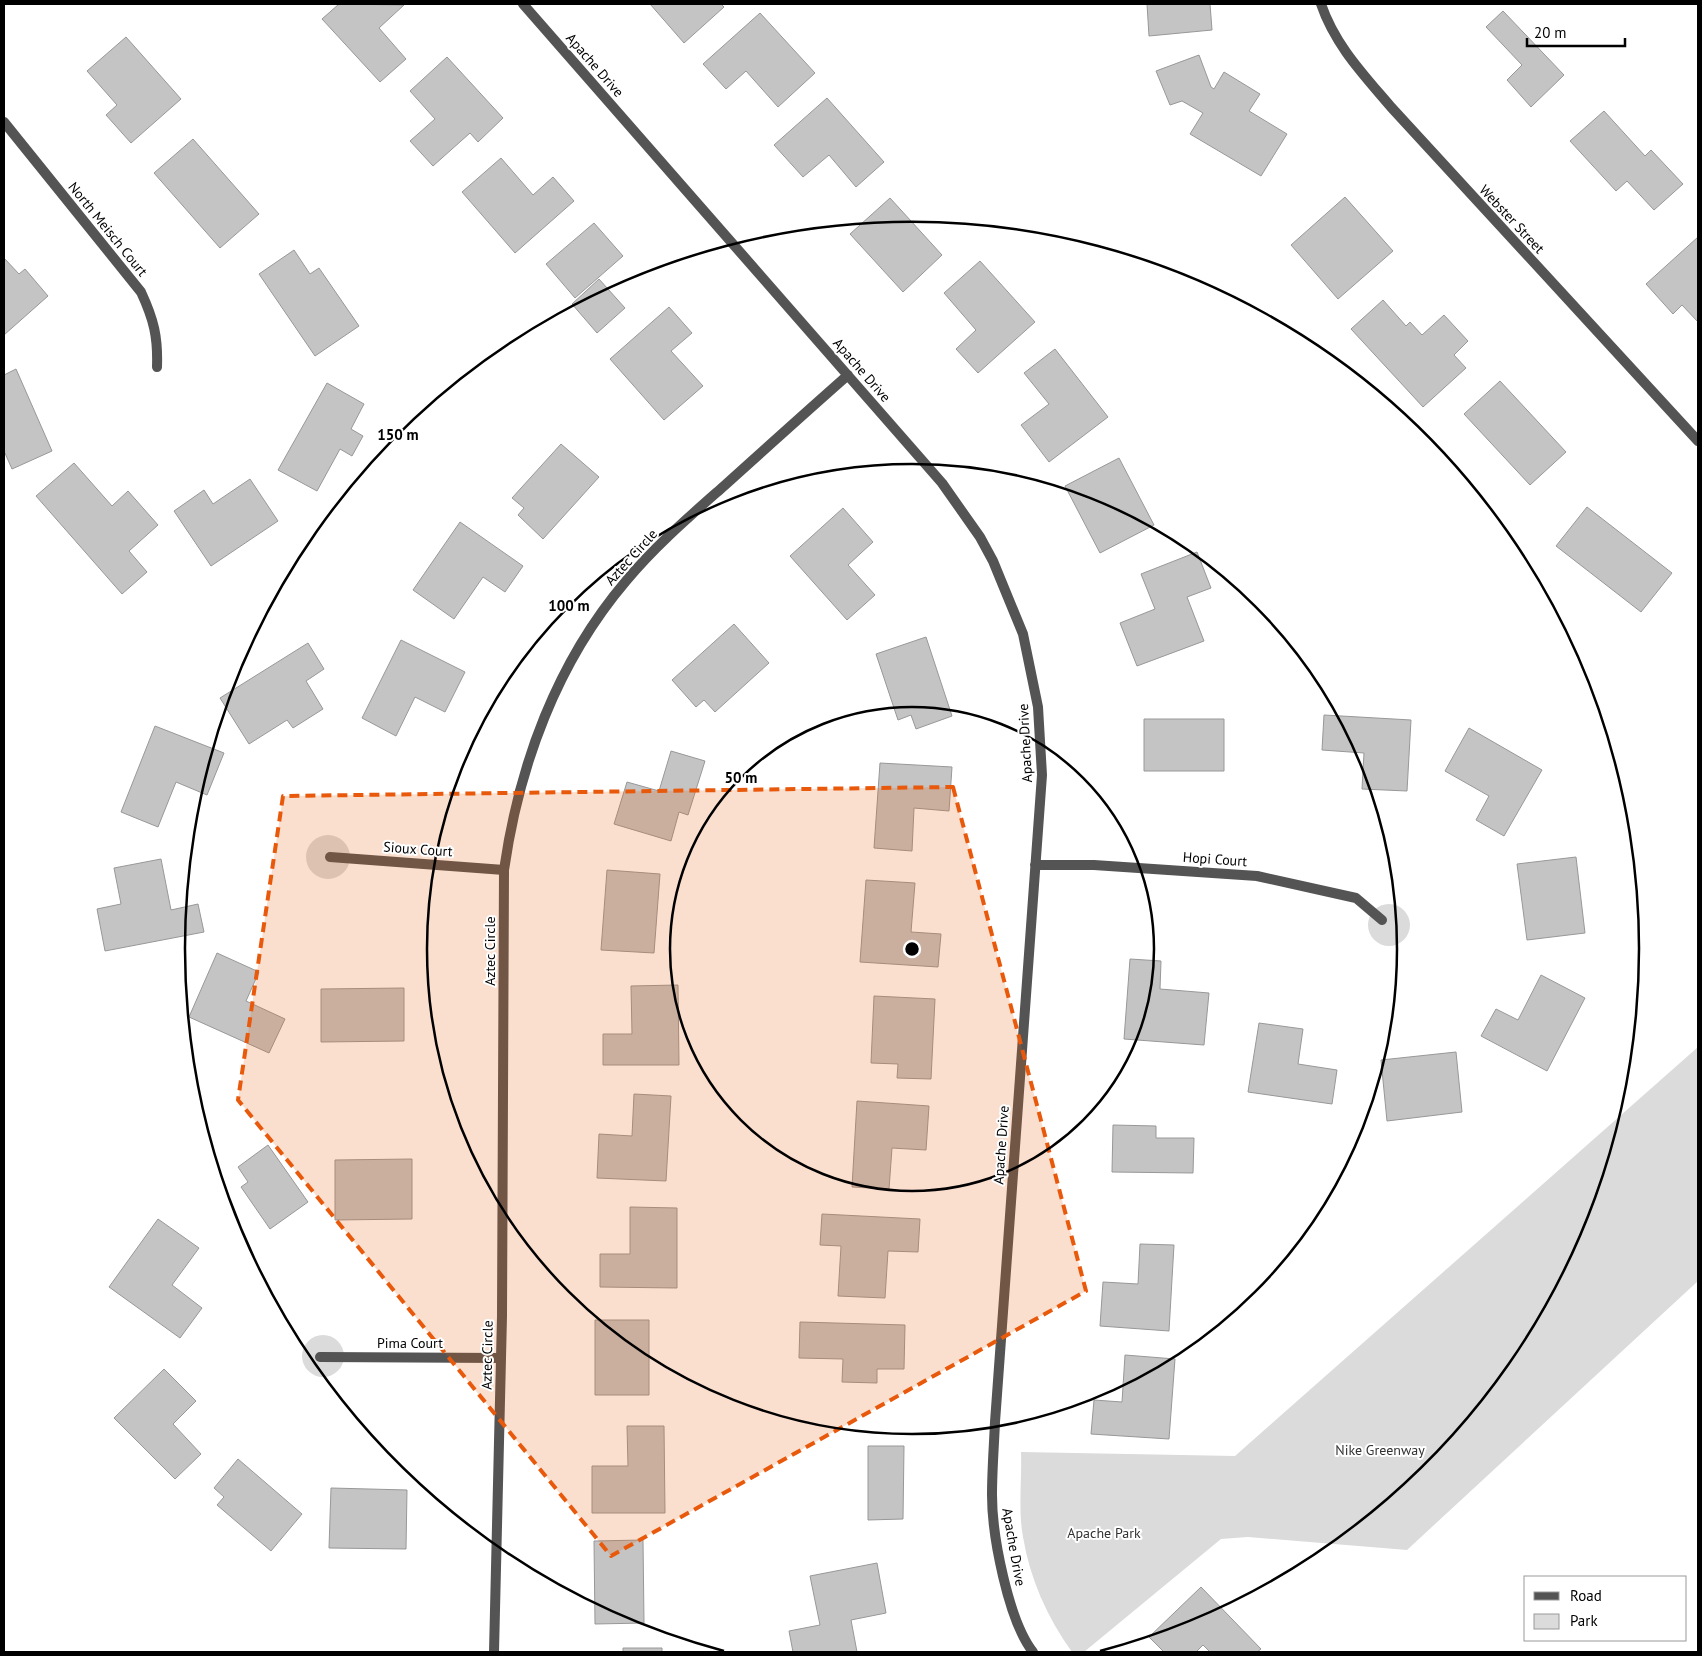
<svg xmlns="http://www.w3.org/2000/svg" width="1702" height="1656" font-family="'PT Sans',sans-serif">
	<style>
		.green { fill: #dbdbdb }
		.building { fill: #c4c4c4; stroke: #989898 }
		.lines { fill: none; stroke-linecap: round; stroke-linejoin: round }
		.street { stroke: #545454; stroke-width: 10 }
		.marked { fill: #e8590c; fill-opacity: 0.2; stroke: #e8590c; stroke-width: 4; stroke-dasharray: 10 6; stroke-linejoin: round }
		.ring { fill: none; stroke: #000; stroke-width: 2.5 }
		.labels { text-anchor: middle; stroke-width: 4; stroke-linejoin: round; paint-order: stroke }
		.street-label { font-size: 14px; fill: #000; stroke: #fff }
		.park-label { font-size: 14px; fill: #323232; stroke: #fff }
		.centre { fill: #000; stroke: #fff; stroke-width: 2.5 }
		.ring-label { font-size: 15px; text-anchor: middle; font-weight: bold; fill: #000; stroke: #fff; stroke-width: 4; stroke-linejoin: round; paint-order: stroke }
	</style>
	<rect width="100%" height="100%" fill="#fff"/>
	<!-- green -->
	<path class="green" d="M306 857a22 22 0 1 1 44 0a22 22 0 1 1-44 0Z
		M1368 925a21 21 0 1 1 42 0a21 21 0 1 1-42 0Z
		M1698,1047V1281L1407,1550L1248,1537L1221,1539L1084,1652H1072C1047,1617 1030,1579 1023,1537C1018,1510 1022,1479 1021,1452L1235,1456Z
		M302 1356a21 21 0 1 1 42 0a21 21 0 1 1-42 0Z"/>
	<!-- building -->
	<path class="building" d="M339,4L404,5L379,28L406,59L380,82L322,19Z
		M650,4H721L724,7L684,43Z
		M1147,4H1210L1212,30L1149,36Z
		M1503,11L1564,75L1531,107L1507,80L1522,65L1486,27Z
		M760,13L815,73L778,107L746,71L726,89L703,64Z
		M126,37L181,99L131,143L106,115L117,105L87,71Z
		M1199,55L1211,87L1214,89L1224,72L1260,94L1249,111L1287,134L1261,176L1190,134L1203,113L1182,101L1170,105L1156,71Z
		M447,57L503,118L478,142L470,133L433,166L410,141L435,119L410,91Z
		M827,98L884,162L856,187L829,155L803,177L774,145Z
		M1604,111L1645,156L1651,150L1683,184L1654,210L1627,181L1616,191L1570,141Z
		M193,139L259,214L220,248L154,173Z
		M501,158L533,195L553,177L574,201L515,253L462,192Z
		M1345,197L1393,251L1338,299L1291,245Z
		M890,198L942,255L903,292L850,234Z
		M594,223L623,256L575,298L546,264Z
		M1698,237V322L1682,305L1673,314L1646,284Z
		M294,250L310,274L319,268L359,326L315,356L259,274Z
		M4,258L19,274L25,269L48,296L4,335Z
		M980,261L1035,322L978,373L956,349L976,330L944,293Z
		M599,279L625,308L597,333L572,304Z
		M1383,300L1406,326L1410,322L1422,335L1444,315L1468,341L1454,355L1466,368L1423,407L1351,329Z
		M669,307L692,333L671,351L703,386L664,420L610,359Z
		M1055,349L1108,417L1049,462L1021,425L1049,404L1024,373Z
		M16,369L52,451L12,469L4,451V375Z
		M1500,381L1566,452L1530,485L1464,414Z
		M327,383L364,404L351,429L363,436L352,456L340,449L317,491L278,470Z
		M561,444L599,477L543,539L518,515L524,508L512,498Z
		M1119,458L1154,525L1100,553L1065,486Z
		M74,463L112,506L128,491L158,525L129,551L147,572L122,594L36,496Z
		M250,479L278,521L211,566L174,511L204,490L213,504Z
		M1587,507L1672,573L1641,612L1556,546Z
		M843,508L873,542L848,565L875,595L847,620L790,556Z
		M460,522L523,566L505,592L483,577L454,619L413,590Z
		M1197,552L1211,588L1187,597L1204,641L1137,666L1120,623L1155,609L1141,574Z
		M734,624L769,663L715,712L704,700L696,707L672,680Z
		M926,637L952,716L916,729L911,715L898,720L876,654Z
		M401,640L465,672L445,712L415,697L396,736L362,718Z
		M308,643L324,669L306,681L323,709L293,728L287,720L249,744L220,698Z
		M1324,715L1411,720L1407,791L1362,789L1364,753L1322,750Z
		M1144,719H1224V771H1144Z
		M155,726L224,753L207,795L176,782L158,827L121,812Z
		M1469,728L1542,770L1504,836L1476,820L1489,796L1445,771Z
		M671,751L705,761L688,815L679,812L671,841L614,824L627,782L659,791Z
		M880,763L952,767L949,811L914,808L912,851L874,848Z
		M1576,857L1585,933L1527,940L1517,864Z
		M161,859L171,910L198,904L204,932L105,951L97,909L121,904L114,868Z
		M607,870L660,874L654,953L601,950Z
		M866,880L915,883L911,932L941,934L938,967L860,962Z
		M217,953L259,972L246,1001L285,1019L269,1053L189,1017Z
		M1130,959L1161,961L1160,989L1209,993L1204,1045L1124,1039Z
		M1541,975L1585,998L1547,1071L1481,1036L1496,1009L1518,1020Z
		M678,985L679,1065H603V1034H632L631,986Z
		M404,988V1041L321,1042V989Z
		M874,996L935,999L931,1079L897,1078L898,1064L871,1063Z
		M1259,1023L1303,1029L1298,1064L1337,1070L1332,1104L1248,1092Z
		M1456,1052L1462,1112L1387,1121L1381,1060Z
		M634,1094L671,1096L666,1181L597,1178L599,1134L632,1136Z
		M857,1101L929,1106L926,1150L892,1148L889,1189L852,1187Z
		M1113,1125L1156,1126V1138H1194L1193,1173L1112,1172Z
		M268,1145L308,1202L270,1229L241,1187L248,1182L238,1167Z
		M412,1159V1219L335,1220V1160Z
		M630,1207L677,1208V1288L600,1287V1254H630Z
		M822,1214L920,1219L918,1252L888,1251L885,1298L838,1296L841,1246L820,1245Z
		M158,1219L199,1248L172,1285L202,1308L180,1338L109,1287Z
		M1140,1244L1174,1245L1169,1331L1100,1326L1103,1282L1138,1284Z
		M595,1320H649V1395H595Z
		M800,1322L905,1325L904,1369H877V1383L842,1382L843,1359L799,1358Z
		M1125,1355L1175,1359L1169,1439L1091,1434L1094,1400L1122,1402Z
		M164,1369L196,1401L173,1424L201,1454L175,1479L114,1418Z
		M627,1426H664L665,1513H592V1466H628Z
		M868,1446H904L903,1519L868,1520Z
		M238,1459L302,1514L271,1551L217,1505L224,1497L214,1488Z
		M331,1488L407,1490L406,1549L329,1548Z
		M643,1540L644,1623L595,1624L594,1541Z
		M877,1563L886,1613L851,1620L857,1652H793L789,1631L820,1625L810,1576Z
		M1201,1587L1261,1649L1257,1652H1210L1203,1645L1196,1652H1164L1149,1637Z
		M623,1648H662V1652H623Z"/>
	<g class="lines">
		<!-- street -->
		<path class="street" d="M523,4L942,483L980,537L993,561L1023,634L1038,707L1042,775L995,1422C994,1446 992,1470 992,1495C992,1535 1008,1620 1033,1652
			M1321,4C1335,45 1363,74 1391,107L1698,441
			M4,122L141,292C154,320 158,337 157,367
			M330,857L504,870
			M1035,865H1094L1257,876L1356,898L1382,920
			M320,1357L501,1358
			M494,1652L502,1316L504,870C519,765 557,662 626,581C655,546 690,516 724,486C765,449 806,412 848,375"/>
	</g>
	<!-- marked area -->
	<path class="marked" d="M953,787L1086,1291L611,1556L238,1100L283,796Z"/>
	<!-- distance rings -->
	<g class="ring">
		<circle cx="912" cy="949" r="242"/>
		<circle cx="912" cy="949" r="485"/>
		<path d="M724 1651A727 727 0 1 1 1100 1651"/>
	</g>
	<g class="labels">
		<!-- street labels -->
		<g class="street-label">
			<text transform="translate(595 65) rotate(49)" y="5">Apache Drive</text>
			<text transform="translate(1512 219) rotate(47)" y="5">Webster Street</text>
			<text transform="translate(108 229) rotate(51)" y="5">North Meisch Court</text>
			<text transform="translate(862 370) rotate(49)" y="5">Apache Drive</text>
			<text transform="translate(631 557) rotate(-48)" y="5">Aztec Circle</text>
			<text transform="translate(1025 743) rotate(-93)" y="5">Apache Drive</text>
			<text transform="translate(418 849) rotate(4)" y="5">Sioux Court</text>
			<text transform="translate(1215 859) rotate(4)" y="5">Hopi Court</text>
			<text transform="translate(490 951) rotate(-90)" y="5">Aztec Circle</text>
			<text transform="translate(1001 1145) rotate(-86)" y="5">Apache Drive</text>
			<text x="410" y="1348">Pima Court</text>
			<text transform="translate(487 1355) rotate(-89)" y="5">Aztec Circle</text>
			<text transform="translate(1014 1547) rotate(80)" y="5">Apache Drive</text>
		</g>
		<!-- park labels -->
		<g class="park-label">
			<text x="1380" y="1455">Nike Greenway</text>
			<text x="1104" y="1538">Apache Park</text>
		</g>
	</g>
	<circle cx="912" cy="949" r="8" class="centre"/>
	<g class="ring-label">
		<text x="398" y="440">150 m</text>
		<text x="569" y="611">100 m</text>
		<text x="741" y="783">50 m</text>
	</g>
	<!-- border -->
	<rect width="1702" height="1656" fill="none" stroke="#000000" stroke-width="10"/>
	<!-- legend -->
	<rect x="1524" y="1576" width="162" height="65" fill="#ffffff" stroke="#999999"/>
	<rect x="1534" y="1592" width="25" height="8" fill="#545454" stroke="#999999"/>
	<text x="1570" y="1601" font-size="15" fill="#000000">Road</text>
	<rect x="1534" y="1614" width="25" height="15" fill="#dbdbdb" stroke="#999999"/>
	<text x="1570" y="1626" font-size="15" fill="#000000">Park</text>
	<!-- scale -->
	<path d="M1527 38v8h98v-8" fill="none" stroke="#000000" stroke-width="2.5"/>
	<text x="1534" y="38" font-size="15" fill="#000000" stroke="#ffffff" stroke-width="4" paint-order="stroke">20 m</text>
</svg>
